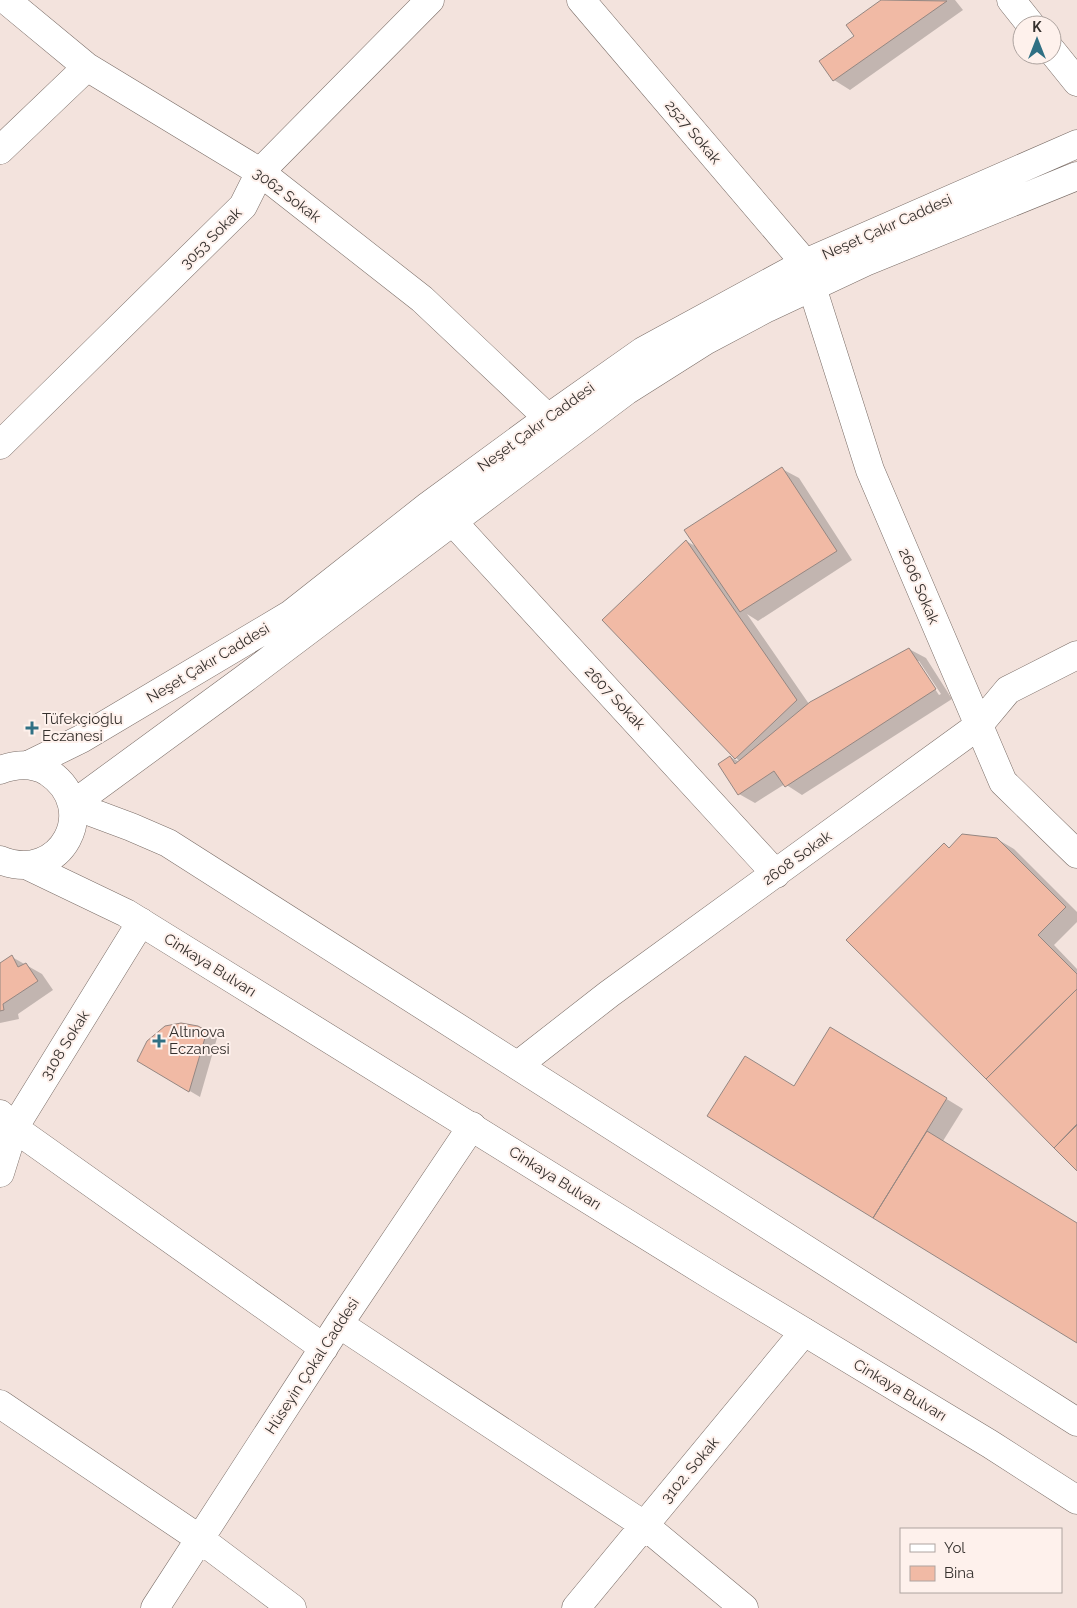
<svg xmlns="http://www.w3.org/2000/svg" width="1077" height="1608" font-family="Raleway,sans-serif">
	<style>
		.shadow { fill: #0003; fill-rule: evenodd }
		.building { fill: #f1baa5; stroke: #958782 }
		.lines { fill: none; stroke-linecap: round; stroke-linejoin: round }
		.minor-casing { stroke: #7a6d67; stroke-width: 29 }
		.major-casing { stroke: #7a6d67; stroke-width: 29 }
		.minor { stroke: #fff; stroke-width: 28 }
		.major { stroke: #fff; stroke-width: 28 }
		.poi-dot { fill: #307084; stroke: #fef1ec; stroke-width: 2 }
		.labels { text-anchor: middle; stroke-width: 4; stroke-linejoin: round; paint-order: stroke }
		.street-label { font-size: 15px; fill: #35302d; stroke: #fef1ec }
		.poi-label { font-size: 15px; fill: #35302d; stroke: #fef1ec; text-anchor: start }
	</style>
	<rect width="100%" height="100%" fill="#f3e3dd"/>
	<!-- shadow -->
	<path class="shadow" d="M883,0H955L963,10L850,90L834,80L820,61L856,36L848,25Z
		M782,469L799,478L852,560L758,621L747,614L809,704L909,649L926,658L952,699L802,795L785,784L755,803L739,794L730,757L740,762L603,620L686,541L697,547ZM916,661H919L941,694L939,695Z
		M997,839L1014,849L1077,912V922L1054,945L1077,969V1169L944,845L951,849Z
		M12,957L42,974L53,990L18,1014L19,1019L0,1023V965Z
		M206,1032L217,1038L200,1097L139,1061Z
		M847,1038L963,1109L943,1141L1077,1224V1341L709,1115L794,1087Z"/>
	<!-- building -->
	<path class="building" d="M881,0L947,1L833,81L819,61L854,36L846,25Z
		M782,467L837,551L740,612L684,530Z
		M686,540L797,700L735,759L602,620Z
		M909,648L936,689L785,787L774,771L738,795L718,764L730,756L735,764L810,702Z
		M962,834L997,838L1066,907L1038,935L1077,974V989L986,1079L846,940L944,843L949,848Z
		M12,955L18,967L26,963L38,981L3,1004L4,1010L0,1011V963Z
		M1077,989V1125L1054,1148L986,1079Z
		M181,1023L198,1026L207,1031L189,1092L137,1061L147,1041L165,1026Z
		M830,1027L947,1098L873,1218L707,1116L745,1056L794,1086Z
		M1077,1124V1171L1054,1148Z
		M927,1131L1077,1223V1343L873,1218Z"/>
	<g class="lines">
		<defs>
			<path id="minor" d="M6,0L87,67L260,172L422,299L548,418
				M581,0L805,263
				M1011,0L1031,25
				M1052,51L1077,82
				M0,150L87,67
				M812,287L870,470L1003,782L1077,854
				M0,445L243,206L260,172L430,0
				M453,522L776,874
				M518,1065L609,994L978,726L1008,690L1077,655
				M0,1114L14,1128L324,1348
				M0,1173L14,1128L141,922
				M339,1324L644,1525L744,1608
				M0,1404L200,1539L292,1608
				M155,1608L339,1324L472,1126
				M576,1608L804,1332"/>
			<path id="major" d="M28,765L81,739L291,614L428,506L548,418L643,351L805,263L1077,144
				M0,770C16,764 33,763 48,772C102,808 61,885 0,860
				M72,805L244,679L626,391L705,341L767,308L865,262L1077,176
				M72,805L131,827L168,843L1077,1422
				M28,866L126,913L715,1278L990,1444L1077,1500"/>
		</defs>
		<!-- minor casing -->
		<use href="#minor" class="minor-casing"/>
		<!-- major casing -->
		<use href="#major" class="major-casing"/>
		<!-- minor -->
		<use href="#minor" class="minor"/>
		<!-- major -->
		<use href="#major" class="major"/>
	</g>
	<!-- markers -->
	<g class="poi-dot">
		<path d="M29.5 720.5h5v5h5v5h-5v5h-5v-5h-5v-5h5z"/>
		<path d="M156.5 1033.5h5v5h5v5h-5v5h-5v-5h-5v-5h5z"/>
	</g>
	<g class="labels">
		<!-- street labels -->
		<g class="street-label">
			<text transform="translate(693 132) rotate(50)" y="5">2527 Sokak</text>
			<text transform="translate(287 195) rotate(37)" y="5">3062 Sokak</text>
			<text transform="translate(887 227) rotate(-24)" y="5">Neşet Çakır Caddesi</text>
			<text transform="translate(211 238) rotate(-45)" y="5">3053 Sokak</text>
			<text transform="translate(536 427) rotate(-36)" y="5">Neşet Çakır Caddesi</text>
			<text transform="translate(919 586) rotate(67)" y="5">2606 Sokak</text>
			<text transform="translate(208 663) rotate(-31)" y="5">Neşet Çakır Caddesi</text>
			<text transform="translate(615 698) rotate(47)" y="5">2607 Sokak</text>
			<text transform="translate(797 858) rotate(-36)" y="5">2608 Sokak</text>
			<text transform="translate(210 965) rotate(32)" y="5">Cinkaya Bulvarı</text>
			<text transform="translate(65 1045) rotate(-58)" y="5">3108 Sokak</text>
			<text transform="translate(555 1178) rotate(32)" y="5">Cinkaya Bulvarı</text>
			<text transform="translate(312 1366) rotate(-57)" y="5">Hüseyin Çokal Caddesi</text>
			<text transform="translate(900 1390) rotate(31)" y="5">Cinkaya Bulvarı</text>
			<text transform="translate(690 1470) rotate(-50)" y="5">3102. Sokak</text>
		</g>
		<!-- poi labels -->
		<g class="poi-label">
			<text x="42" y="724">Tüfekçioğlu<tspan x="42" dy="17">Eczanesi</tspan></text>
			<text x="169" y="1037">Altınova<tspan x="169" dy="17">Eczanesi</tspan></text>
		</g>
	</g>
	<!-- legend -->
	<rect x="900" y="1528" width="162" height="65" fill="#fef1ec" stroke="#aea4a0"/>
	<rect x="910" y="1544" width="25" height="8" fill="#ffffff" stroke="#aea4a0"/>
	<text x="944" y="1553" font-size="15" fill="#35302d">Yol</text>
	<rect x="910" y="1566" width="25" height="15" fill="#f1baa5" stroke="#aea4a0"/>
	<text x="944" y="1578" font-size="15" fill="#35302d">Bina</text>
	<!-- north arrow -->
	<g transform="translate(1037 40)"><circle r="24" fill="#fef1ec" stroke="#aea4a0"/>
	<path d="M0-4L9 19L0 12L-9 19Z" fill="#307084"/>
	<text y="-8" font-size="14" font-weight="bold" text-anchor="middle" fill="#35302d">K</text>
	</g>
</svg>
